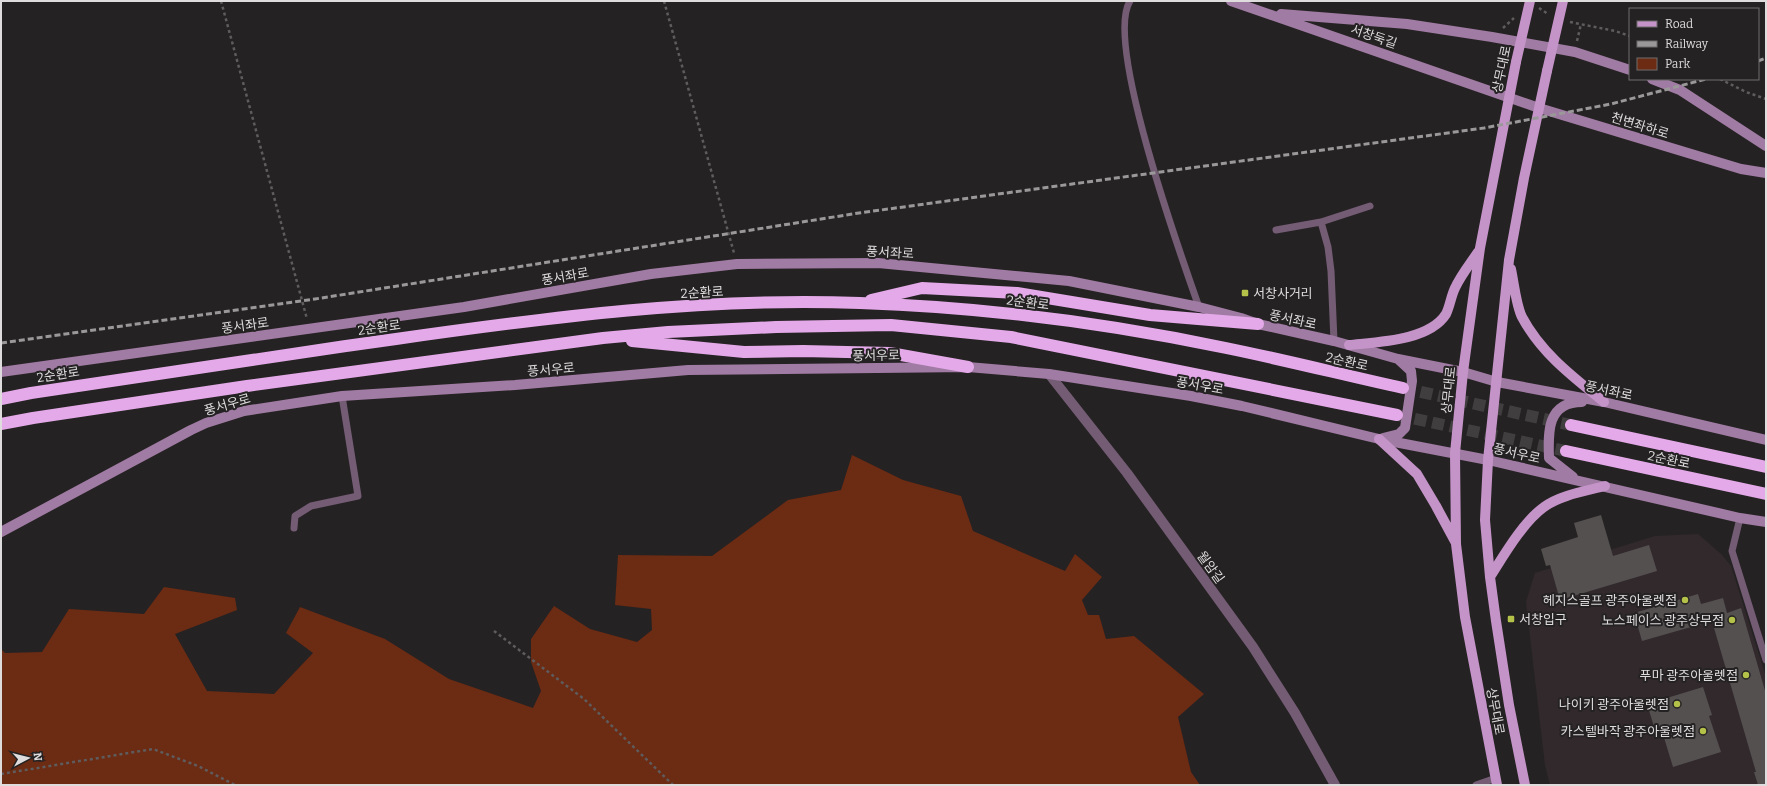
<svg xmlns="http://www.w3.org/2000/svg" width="1767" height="786" font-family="Bitter,'Noto Sans KR',serif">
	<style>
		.built { fill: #32292d }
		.green { fill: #6c2b13 }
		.building { fill: #545050 }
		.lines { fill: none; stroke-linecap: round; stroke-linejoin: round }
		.highway-tunnel { stroke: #413e3f; stroke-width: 12; stroke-dasharray: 12 6; stroke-linecap: butt }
		.path { stroke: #5f5c5d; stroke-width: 2.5; stroke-dasharray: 3 3; stroke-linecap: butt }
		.lane { stroke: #735c74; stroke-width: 7 }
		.street { stroke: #735c74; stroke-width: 10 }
		.secondary { stroke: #a07ba3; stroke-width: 10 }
		.primary { stroke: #c493c7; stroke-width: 10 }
		.highway { stroke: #e4a9e8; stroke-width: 12 }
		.rail { stroke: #9a9899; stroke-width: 3; stroke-dasharray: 6 3; stroke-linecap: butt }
		.primary-bridge { stroke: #c493c7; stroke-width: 10 }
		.poi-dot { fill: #b4c24a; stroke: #252223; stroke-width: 1.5 }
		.labels { text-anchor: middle; stroke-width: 4; stroke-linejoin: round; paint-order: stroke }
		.street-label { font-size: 13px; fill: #dedcdd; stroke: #252223 }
		.poi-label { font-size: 13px; fill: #dedcdd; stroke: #252223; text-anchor: end }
	</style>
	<rect width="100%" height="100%" fill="#252223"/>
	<!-- built -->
	<path class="built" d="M1698,534L1721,554L1731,566L1766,677V785H1550L1545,765L1526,602L1535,573L1655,536Z"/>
	<!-- green -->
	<path class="green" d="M852,455L903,480L961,496L973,531L1065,571L1075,554L1102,577L1082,600L1088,615H1099L1106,639L1134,636L1204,694L1178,717L1191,772L1200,785H1V649L5,653L42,652L69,609L144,614L164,587L235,598L237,610L175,634L207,691L274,694L313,653L286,633L300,607L385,639L449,679L533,708L541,691L531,662V639L554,606L590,629L637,642L652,630L651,609L615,605L618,555L712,556L788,500L841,490Z"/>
	<!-- building -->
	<path class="building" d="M1601,515L1613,556L1649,545L1657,571L1560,600L1550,565L1546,566L1541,549L1578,537L1574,523Z
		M1698,594L1701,604L1723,598L1727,613L1741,608L1766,694V785H1758L1754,772H1756L1712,621L1642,641L1634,613Z
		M1703,687L1712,715L1709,716L1721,752L1673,767L1662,731L1656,733L1647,704Z"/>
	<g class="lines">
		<!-- highway-tunnel -->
		<path class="highway-tunnel" d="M1403,388L1571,425
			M1397,415L1566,451"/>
		<!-- path -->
		<path class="path" d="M221,1L307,319
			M664,1L734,253
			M1539,8L1548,14
			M1570,22L1615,31L1630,36
			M1503,28L1514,18
			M1577,41L1581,24
			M1720,79L1746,92L1766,99
			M494,631L584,699L673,785
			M1,774L153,749L198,766L235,785"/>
		<!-- lane -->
		<path class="lane" d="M1130,1C1104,42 1181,256 1199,307
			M1321,222L1328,247L1331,271L1334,341
			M1276,230L1321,222L1370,206
			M1740,518L1732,551L1766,660
			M294,528L295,516L311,506L358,496L342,396
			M1476,785L1496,778"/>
		<!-- street -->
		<path class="street" d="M1049,374L1127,473L1253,647L1295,713L1335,785"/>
		<!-- secondary -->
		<path class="secondary" d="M1231,1L1539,108L1741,169L1766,173
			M1281,14L1407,24L1492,37L1575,52L1630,70
			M1652,79L1680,90L1766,146
			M1,372L464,307L651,274L737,264L878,263L1069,281L1199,307L1241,318L1258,324L1334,341L1398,359L1463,372L1497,382L1604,402L1766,440
			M1383,438L1399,434L1405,428L1412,381L1411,371L1398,359
			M1573,477L1549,458C1548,432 1547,402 1582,402
			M1,532L191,430L206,423L244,411L342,396L515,385L688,370L968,367L1049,374L1191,396L1242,406L1379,439L1488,460L1740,518L1766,522"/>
		<!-- primary -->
		<path class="primary" d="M1511,269C1514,283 1516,305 1522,317C1541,353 1573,377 1604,402
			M1349,345C1377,342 1429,341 1446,314C1450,306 1451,296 1455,288C1461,275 1470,264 1478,252
			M1379,439L1417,474L1436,506L1456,543
			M1490,577C1504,555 1523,522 1544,507C1560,495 1586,491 1605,486
			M1497,785L1465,617L1456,544L1455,453L1463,372L1480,248L1516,62
			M1525,785L1509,705L1496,621L1490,577L1485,520L1488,460L1509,260L1524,178L1547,71"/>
		<!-- highway -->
		<path class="highway" d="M871,300L922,288L1017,293L1150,315L1258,324
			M632,341L744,352L803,351L890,353L968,367
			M1,399L31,393C152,374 274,356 396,339C550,317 705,297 860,303C983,307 1106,323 1226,348C1285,360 1344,375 1403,388
			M1,424L33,418L247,386L603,338L668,332L776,327L891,325L1011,337L1397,415
			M1571,425L1766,467
			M1566,451L1766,494"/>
		<!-- rail -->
		<path class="rail" d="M1758,61L1766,58
			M1,343L315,299L859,213L1484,128L1611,104L1706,79"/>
		<!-- primary-bridge -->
		<path class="primary-bridge" d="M1516,62L1530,1
			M1547,71L1563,1"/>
	</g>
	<!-- markers -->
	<g class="poi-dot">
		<rect x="1241" y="289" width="8" height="8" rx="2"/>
		<circle cx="1685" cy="600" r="4"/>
		<rect x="1507" y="615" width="8" height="8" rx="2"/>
		<circle cx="1732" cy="620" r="4"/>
		<circle cx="1746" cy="675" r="4"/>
		<circle cx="1677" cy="704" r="4"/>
		<circle cx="1703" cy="731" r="4"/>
	</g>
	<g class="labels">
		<!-- street labels -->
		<g class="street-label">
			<text transform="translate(1374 36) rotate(19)" y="5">서창둑길</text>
			<text transform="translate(1501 69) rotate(-78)" y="5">상무대로</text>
			<text transform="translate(1640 125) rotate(17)" y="5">천변좌하로</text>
			<text transform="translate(890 252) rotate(3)" y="5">풍서좌로</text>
			<text transform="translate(565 276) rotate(-10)" y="5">풍서좌로</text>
			<text transform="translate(702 292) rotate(-3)" y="5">2순환로</text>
			<text transform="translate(1028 302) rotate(7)" y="5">2순환로</text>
			<text transform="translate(1293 319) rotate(12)" y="5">풍서좌로</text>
			<text transform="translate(245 325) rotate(-8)" y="5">풍서좌로</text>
			<text transform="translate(379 327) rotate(-8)" y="5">2순환로</text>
			<text transform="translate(876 355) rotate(-1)" y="5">풍서우로</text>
			<text transform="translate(1347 361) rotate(13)" y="5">2순환로</text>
			<text transform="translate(551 369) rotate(-5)" y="5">풍서우로</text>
			<text transform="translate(58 374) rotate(-9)" y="5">2순환로</text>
			<text transform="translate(1200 385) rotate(10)" y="5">풍서우로</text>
			<text transform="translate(1448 390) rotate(-84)" y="5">상무대로</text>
			<text transform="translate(1609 390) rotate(12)" y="5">풍서좌로</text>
			<text transform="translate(227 404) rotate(-16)" y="5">풍서우로</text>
			<text transform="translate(1517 453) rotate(13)" y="5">풍서우로</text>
			<text transform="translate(1669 459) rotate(12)" y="5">2순환로</text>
			<text transform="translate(1211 567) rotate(54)" y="5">월암길</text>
			<text transform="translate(1496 711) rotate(79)" y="5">상무대로</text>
		</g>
		<!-- poi labels -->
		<g class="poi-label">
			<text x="1253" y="298" text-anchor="start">서창사거리</text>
			<text x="1677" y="605">헤지스골프 광주아울렛점</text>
			<text x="1519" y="624" text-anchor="start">서창입구</text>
			<text x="1724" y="625">노스페이스 광주상무점</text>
			<text x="1738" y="680">푸마 광주아울렛점</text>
			<text x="1669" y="709">나이키 광주아울렛점</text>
			<text x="1695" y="736">카스텔바작 광주아울렛점</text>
		</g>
	</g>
	<!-- border -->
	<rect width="1767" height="786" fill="none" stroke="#dedcdd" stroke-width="4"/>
	<!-- legend -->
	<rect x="1629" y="8" width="130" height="72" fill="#252223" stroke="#6f6c6d"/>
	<rect x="1637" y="21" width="20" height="6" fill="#c493c7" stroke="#6f6c6d"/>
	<text x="1665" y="28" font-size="12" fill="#dedcdd">Road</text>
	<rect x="1637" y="41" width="20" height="6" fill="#9a9899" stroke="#6f6c6d"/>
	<text x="1665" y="48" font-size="12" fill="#dedcdd">Railway</text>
	<rect x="1637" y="58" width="20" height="12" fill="#6c2b13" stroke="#6f6c6d"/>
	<text x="1665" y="68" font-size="12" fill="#dedcdd">Park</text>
	<!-- north arrow -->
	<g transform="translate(28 758) rotate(83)" stroke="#252223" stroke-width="3" paint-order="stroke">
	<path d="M0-3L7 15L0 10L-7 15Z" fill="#dedcdd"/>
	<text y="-6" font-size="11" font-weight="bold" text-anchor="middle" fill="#dedcdd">N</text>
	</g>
</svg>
